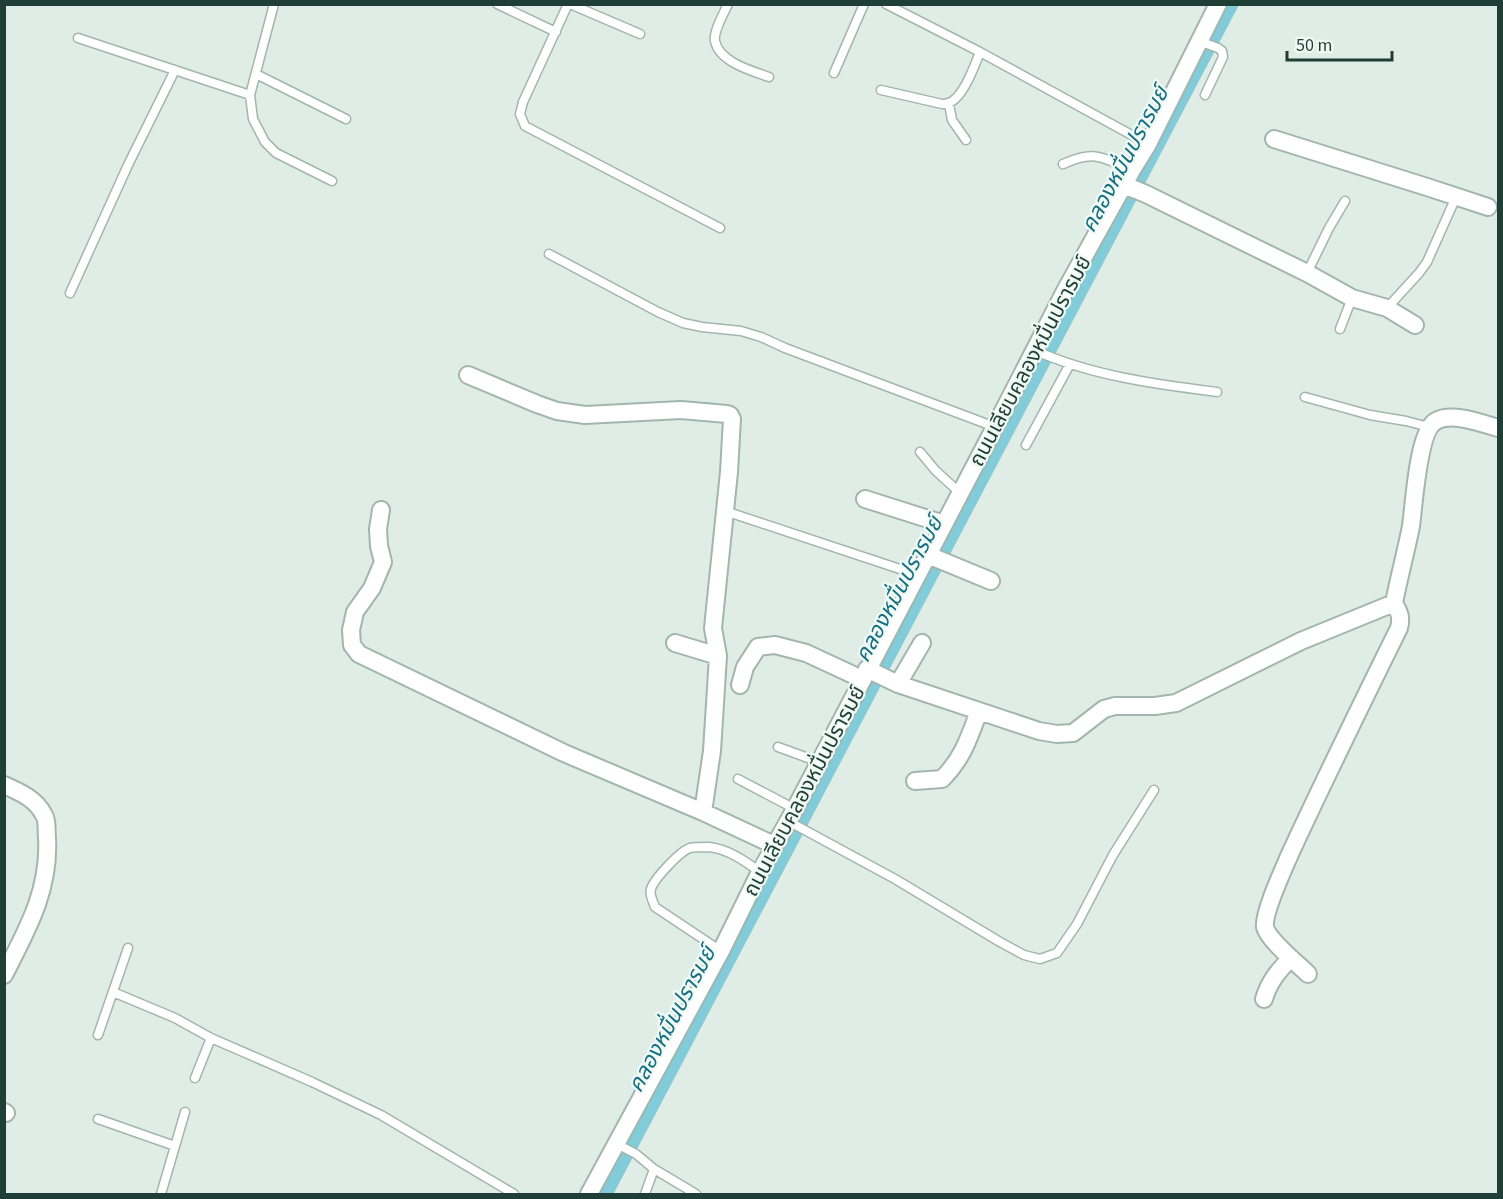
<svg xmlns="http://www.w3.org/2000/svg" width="1503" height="1199" font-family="'Source Sans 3','Noto Sans Thai',sans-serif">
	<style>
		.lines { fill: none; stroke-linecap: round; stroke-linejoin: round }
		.canal { stroke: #82cbd8; stroke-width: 15 }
		.lane-casing { stroke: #a2b5ae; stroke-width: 11 }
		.street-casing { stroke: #a2b5ae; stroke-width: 20 }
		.lane { stroke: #fff; stroke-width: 8 }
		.street { stroke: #fff; stroke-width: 16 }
		.labels { text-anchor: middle; stroke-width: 4.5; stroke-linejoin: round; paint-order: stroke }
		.street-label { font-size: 21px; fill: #1f3f36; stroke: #f1f9f5 }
		.water-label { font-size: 22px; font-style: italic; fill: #136f81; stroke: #f1f9f5 }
	</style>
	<rect width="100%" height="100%" fill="#e0ede7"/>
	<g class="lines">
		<!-- canal -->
		<path class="canal" d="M605,1194L1231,4"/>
		<defs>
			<path id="lane" d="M274,4L250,95L253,119L265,142L276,153L332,181
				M497,4L556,32
				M568,4L523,102L520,114L525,126L720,228
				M570,4L640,34
				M728,4C724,13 713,32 715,41C719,62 752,71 769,77
				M886,4L980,52L1148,144
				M78,38L250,95
				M1199,41L1218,48L1222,51L1223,57L1205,95
				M834,73L864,4
				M256,74L346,119
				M881,90L942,104C947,104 951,103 955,99C966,89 974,67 980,52
				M949,104L952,120L966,140
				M1063,164C1096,149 1102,158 1132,170
				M549,254L658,312L683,323L702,327L741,331L761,337L785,348L995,427
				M1307,273L1329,228L1345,201
				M70,293L128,165L175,70
				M1387,308L1419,273L1427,262L1456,197
				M1340,329L1352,298
				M1034,350C1092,376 1155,384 1217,392
				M1305,397L1370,415L1406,421L1429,427
				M1026,445L1070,364
				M920,452L936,471L960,493
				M725,511L918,575
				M778,747L819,762
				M738,779L795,809
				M788,821L895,879L1000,942L1024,955L1040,959L1057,953L1077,924L1113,855L1154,790
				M721,951L655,907C653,901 649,895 651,889C654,879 680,851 690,848C695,847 704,847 709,847C728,849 745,861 760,872
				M113,992L175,1018L211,1038L312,1082L381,1115L514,1194
				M98,1035L128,948
				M195,1078L211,1038
				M98,1119L175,1146
				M617,1144L636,1154L654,1169L645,1194
				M654,1169L696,1194
				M161,1194L185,1112"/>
			<path id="street" d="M1274,139L1427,187L1488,207
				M1124,185L1146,194L1307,273L1352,298L1387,308L1415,325
				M468,375L537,404L557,411L585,415L681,410L727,414L730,415L732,419L729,472L713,628L718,656L712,751L703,812
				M865,499L944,524
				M381,510L378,529L379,546L383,562L372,588L355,612L351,630L352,645L359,654L564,753L703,812L774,845
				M928,555L991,581
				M675,643L718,656
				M867,669L898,684L1039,731L1057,734L1073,733L1104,709L1115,706H1155L1176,703L1301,641L1394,603C1399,577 1406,552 1411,526C1414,505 1418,430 1436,421C1452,412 1481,423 1498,428
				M898,684L922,643
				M740,685L745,667L758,647L775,645L806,653L862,679
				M915,781L942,779C963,758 969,738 979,711
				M4,785C20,792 36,799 44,815C48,821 46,831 47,838C50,890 27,930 4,975
				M1308,974C1298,964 1268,940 1265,927C1263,913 1284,868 1290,854C1325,778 1362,703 1399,628C1402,617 1399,612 1394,603
				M1264,999C1269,982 1278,971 1291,958
				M4,1112L6,1113
				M589,1194L721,951L760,872L795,809L995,427L1065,291L1132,170L1148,144L1218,4"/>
		</defs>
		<!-- lane casing -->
		<use href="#lane" class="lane-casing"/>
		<!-- street casing -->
		<use href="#street" class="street-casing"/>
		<!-- lane -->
		<use href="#lane" class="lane"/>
		<!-- street -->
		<use href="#street" class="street"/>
	</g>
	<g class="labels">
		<!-- street labels -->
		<g class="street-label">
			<text transform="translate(1030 361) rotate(-62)" y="7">ถนนเลียบคลองหมื่นปรารมย์</text>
			<text transform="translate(804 791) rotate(-62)" y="7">ถนนเลียบคลองหมื่นปรารมย์</text>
		</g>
		<!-- water labels -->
		<g class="water-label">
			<text transform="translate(1124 159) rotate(-62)" y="8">คลองหมื่นปรารมย์</text>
			<text transform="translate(898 589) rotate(-62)" y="8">คลองหมื่นปรารมย์</text>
			<text transform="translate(671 1019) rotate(-62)" y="8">คลองหมื่นปรารมย์</text>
		</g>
	</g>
	<!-- border -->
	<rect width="1503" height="1199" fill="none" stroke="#1f3f36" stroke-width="12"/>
	<!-- scale -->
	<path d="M1287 51v9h105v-9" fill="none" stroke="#1f3f36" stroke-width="3"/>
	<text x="1296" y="51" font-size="18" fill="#1f3f36" stroke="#f1f9f5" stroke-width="4.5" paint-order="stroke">50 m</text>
</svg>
